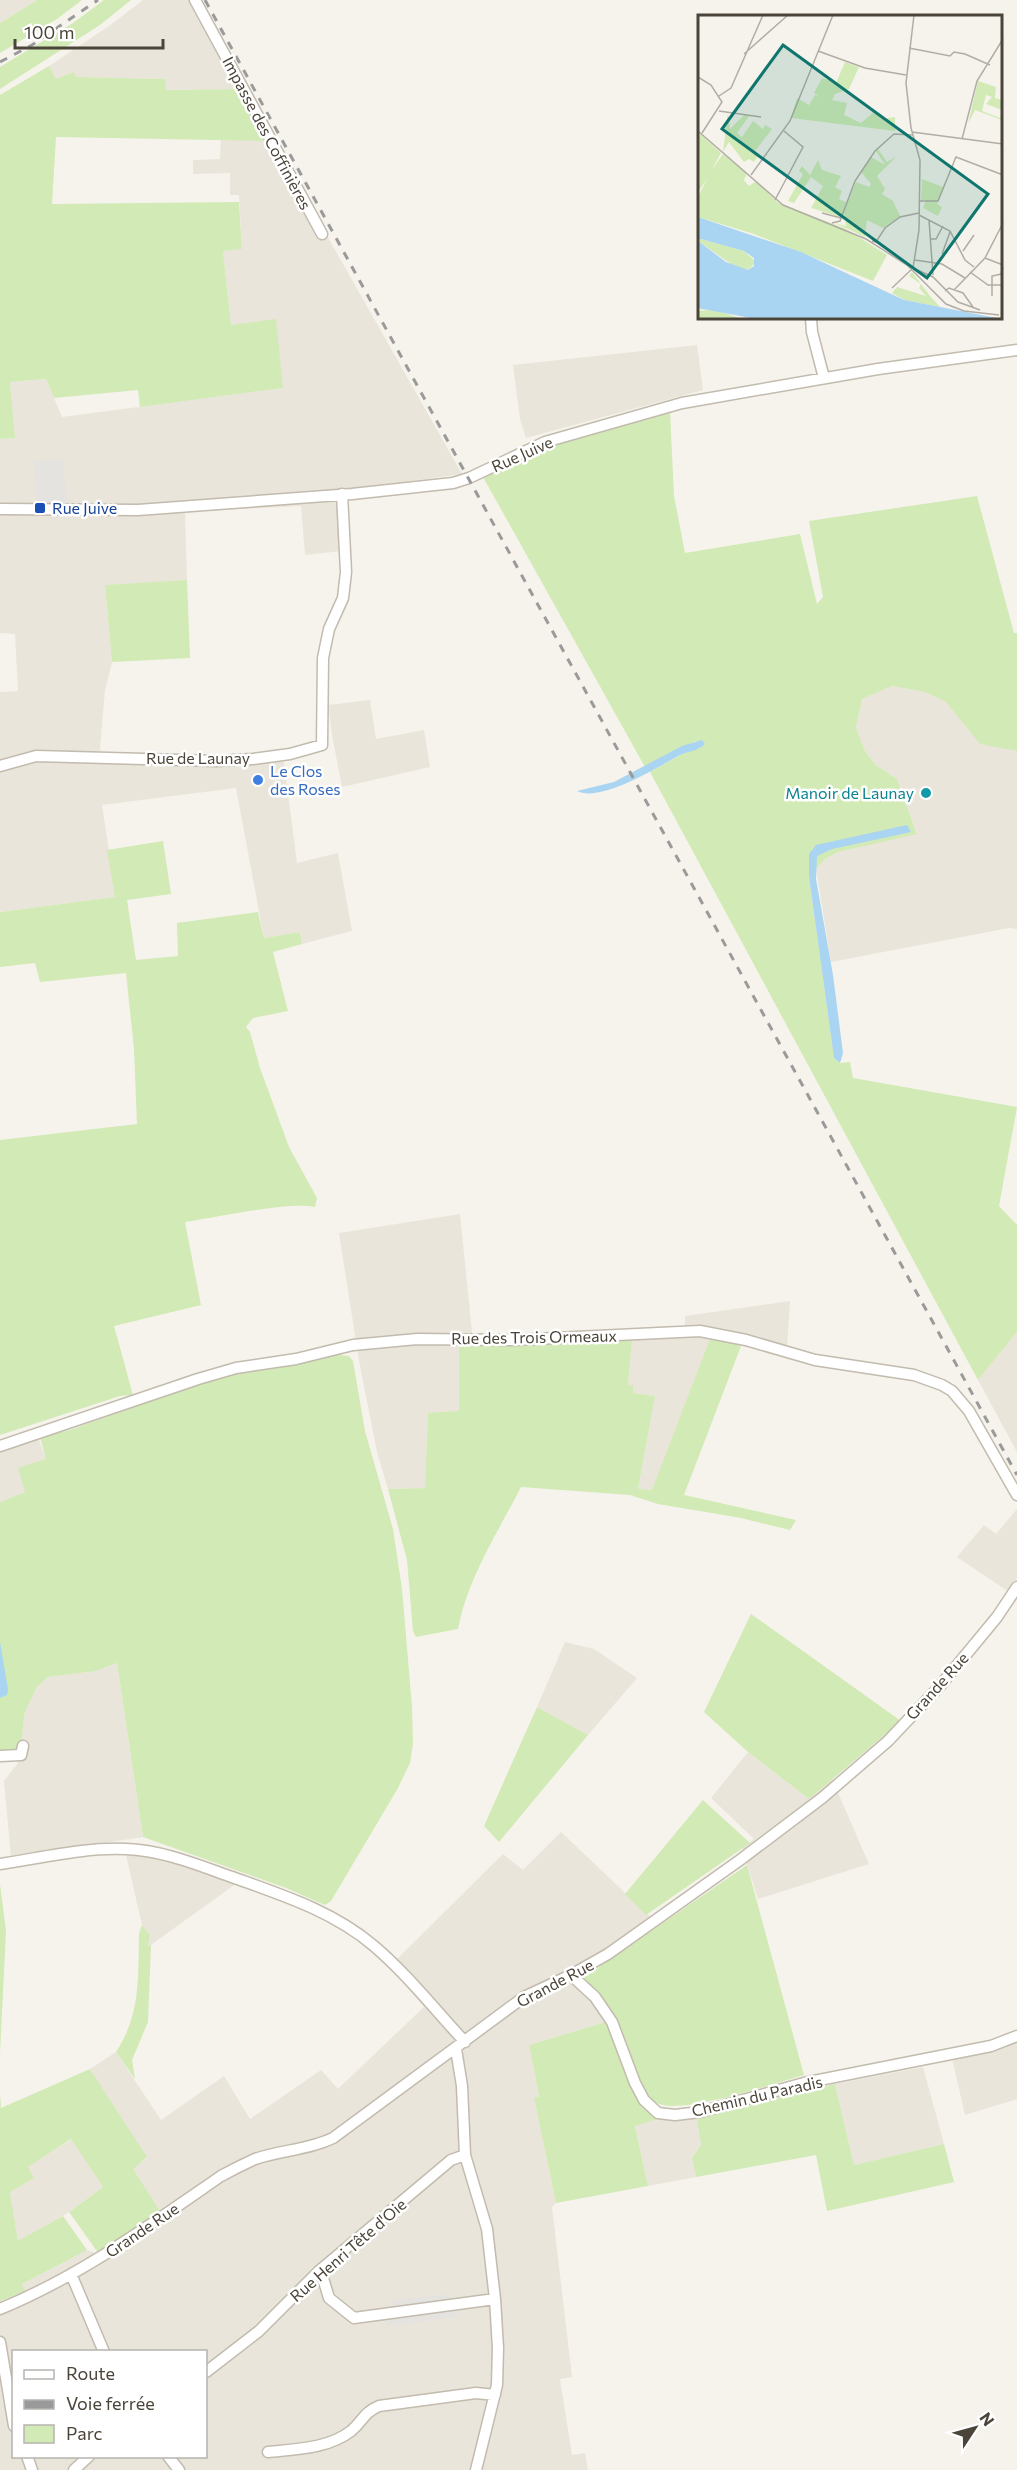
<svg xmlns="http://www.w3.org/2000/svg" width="1017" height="2470" font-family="Commissioner,sans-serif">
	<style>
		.residential { fill: #eae5da; fill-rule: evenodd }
		.green { fill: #d2eab5 }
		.parking { fill: #e5e3e0 }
		.water { fill: #a9d4f2 }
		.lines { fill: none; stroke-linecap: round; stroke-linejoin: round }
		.minor-casing { stroke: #c2bbae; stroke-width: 13 }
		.minor { stroke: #fff; stroke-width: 10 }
		.rail { stroke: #9a9a9a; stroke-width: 3; stroke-dasharray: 8 8; stroke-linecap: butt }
		.transit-dot { fill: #1a4fb4; stroke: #fff; stroke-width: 2 }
		.shop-dot { fill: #3f7fe0; stroke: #fff; stroke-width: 2 }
		.culture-dot { fill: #0f9aa8; stroke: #fff; stroke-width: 2 }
		.labels { text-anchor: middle; stroke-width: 5; stroke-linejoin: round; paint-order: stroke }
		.street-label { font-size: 16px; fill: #4b4439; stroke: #fff }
		.transit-label { font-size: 16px; fill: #164399; stroke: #fff; text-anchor: start }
		.shop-label { font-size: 16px; fill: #366cbe; stroke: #fff; text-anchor: start }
		.culture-label { font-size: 16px; fill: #0d838f; stroke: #fff; text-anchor: end }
		.inset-road { fill: none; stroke: #b2ada4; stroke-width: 1.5 }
		.view { fill: #0f766e; fill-opacity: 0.15; stroke: #0f766e; stroke-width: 3 }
		.inset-edge { fill: none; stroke: #4b4439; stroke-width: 3 }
	</style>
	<rect width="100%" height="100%" fill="#f6f3ec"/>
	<!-- residential -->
	<path class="residential" d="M0,0H37L0,23Z
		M143,0H191L240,89L165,90L164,79L76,77L56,79L49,66L109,26Z
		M221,138L268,141L326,234L462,474L339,491L342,551L305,555L301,506L185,512L187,580L105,586L112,662L105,690L100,749L108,759L284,762L297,863L338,853L352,931L302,944L300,932L264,938L236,788L102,805L116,897L0,912V692L18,691L15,634L0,633V439L15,438L10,382L46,379L62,417L283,388L231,326L223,251L242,248L239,195H230V173L193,174V160L220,159Z
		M697,345L703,390L526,438L520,419L513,365Z
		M892,686L925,692L946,702L1007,749L1017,751V929L1009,928L831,962L816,869L825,859L838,852L917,833L897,779L876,765L865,751L856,728L862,699Z
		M370,700L376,739L424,730L430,767L342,787L332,735L328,705Z
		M460,1214L473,1342H459V1411L428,1414L425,1488L388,1489L377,1452L359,1361L339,1233Z
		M790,1301L787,1347L685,1327V1316Z
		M1017,1332V1452L978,1380Z
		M711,1336L653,1490L638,1489L655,1396L633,1393L628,1386L632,1339Z
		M35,1429L46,1459L25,1492L0,1502V1440Z
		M1017,1509V1578L1009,1592L957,1557L984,1525L996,1534Z
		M565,1642L594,1649L637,1678L588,1735L537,1707Z
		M117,1663L143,1837L11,1857L4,1781L18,1763L25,1712L37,1687L48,1677L96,1671Z
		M748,1752L809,1799L832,1779L869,1864L758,1899L742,1848L754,1839L711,1798Z
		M561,1832L659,1925L583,1977L600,1996L609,2021L529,2045L539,2096L534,2098L556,2203L552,2207L572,2377L560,2379L572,2455L585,2453L588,2470H0V2301L24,2290L22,2284L87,2250L99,2254L133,2168L147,2158L90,2069L116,2052L161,2120L224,2076L250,2119L321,2070L338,2089L424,2007L389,1967L503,1854L523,1870ZM14,2352H206V2456H14Z
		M140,1854L158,1855L237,1883L148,1947L150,1935L142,1925L126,1855Z
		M1017,2040V2099L965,2115L952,2058Z
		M923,2067L944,2144L854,2165L835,2084Z
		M696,2114L701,2145L692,2158L696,2177L648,2186L635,2125L658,2119Z
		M72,2139L103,2187L66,2214L18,2242L10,2192L33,2178L27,2167Z"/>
	<!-- green -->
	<path class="green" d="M37,0H82L57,19L0,53V23Z
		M104,0H131L100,25L0,89V67L73,23Z
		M49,66L56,79L74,72L76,77L165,79L166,90L240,89L268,141L56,137L52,204L239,202L242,249L223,251L231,325L276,319L283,388L140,407L138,390L54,398L46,379L10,382L15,438L0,439V95Z
		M670,412L674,496L685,553L800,534L817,604L823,597L809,521L977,496L1014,633H1017V751L980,744L946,702L925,692L892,686L862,699L856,728L865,751L876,765L897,779L917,834L838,852L825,859L809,877L834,1058L840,1063L850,1062L853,1078L1017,1107L999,1206L1017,1225V1332L978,1380L650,772L686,752L701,748L696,741L645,767L483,477L538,450L577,437Z
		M187,580L190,658L112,662L105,585Z
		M163,841L171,894L127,900L136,960L178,956L177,923L258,912L264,938L300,932L302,944L273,952L288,1011L253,1018L246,1027L250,1032L260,1068L289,1147L317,1198L315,1207C290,1201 214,1218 185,1222L201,1305L114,1326L133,1395L120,1396L0,1435V1140L137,1124L134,1049L126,973L40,982L35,963L0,967V912L115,897L107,850Z
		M711,1336L741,1346L684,1495L796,1520L790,1530L741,1518L658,1504L630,1495L521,1487C498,1532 467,1579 458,1629L416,1637L413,1631L407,1560L388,1489L425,1488L428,1413L459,1411V1342L632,1339L628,1386L633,1385V1393L655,1396L638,1489L652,1490Z
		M338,1355L349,1356L353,1361L365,1431L393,1529L402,1589L412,1707L413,1744L410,1763L398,1788L331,1901L325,1905L286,1888L143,1837L117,1663L96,1671L48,1677L37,1687L25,1712L21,1742L16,1750L0,1753V1502L25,1492L18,1468L46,1459L40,1437L70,1430L214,1378Z
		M751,1614L901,1721L809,1799L748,1752L704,1712Z
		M537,1707L588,1735L499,1842L484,1826Z
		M703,1800L750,1843L646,1915L625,1894Z
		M747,1865L804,2075C776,2083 680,2116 657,2103C640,2093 631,2051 623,2034C613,2013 599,1993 583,1978Z
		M0,1884L6,1931L0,2054Z
		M142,1925L150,1935L148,1946L151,1945L148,2022L132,2060L135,2079L116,2052C141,2014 138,1977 139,1934Z
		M609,2021L640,2102L658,2119L635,2126L648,2186L556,2203L534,2098L539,2096L529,2045Z
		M90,2069L147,2157L133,2169L161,2213L99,2254L69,2212L103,2187L71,2139L28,2167L34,2178L10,2192L18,2241L63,2216L87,2250L22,2284L25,2291L0,2301V2094L1,2108Z
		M835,2084L854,2165L944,2144L954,2182L827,2211L816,2155L696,2177L692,2158L701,2145L696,2114Z"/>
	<!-- parking -->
	<path class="parking" d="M63,459L67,503L37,505L34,461Z
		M449,2294V2301L392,2308L391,2301Z
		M458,2309L459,2317L387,2326L386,2318Z"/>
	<!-- water -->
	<path class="water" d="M702,740L705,744C699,751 688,751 680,755C658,767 600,803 577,791L614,782L682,746Z
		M907,825L911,832L832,849L817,856L816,879L833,975L843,1053L840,1063L834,1058L809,877V854L816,845Z
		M0,1642L8,1689L7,1695L0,1698Z"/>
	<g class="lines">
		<defs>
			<path id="minor" d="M195,0L322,234
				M811,318L812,332L824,378
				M0,509L138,510L352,494L453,483L469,478L545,442L682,403L878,369L1017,350
				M0,766L36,756L216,761L253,759L290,754L322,745L323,658L329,629L343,598L346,572L342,494
				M0,1446L198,1379L236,1368L296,1359L353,1345L417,1339L514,1340L700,1331L746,1340L815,1360L914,1375L942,1385L952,1391L969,1411L1017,1495
				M0,1756L21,1755L23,1746
				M0,1864C41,1858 85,1847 126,1849C162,1850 198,1865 232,1877C282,1895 333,1911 374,1946C408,1975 435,2010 465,2042
				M571,1975L595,1997L612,2022L635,2083L644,2100L658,2113L675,2115L700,2112L804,2083L991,2046L1017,2036
				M456,2049L462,2086L465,2155L487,2229L495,2299L498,2348L497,2385L476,2470
				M319,2271L322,2275L329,2298L354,2318L495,2299
				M71,2274L104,2352
				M0,2309C80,2276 150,2225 221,2176C232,2170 244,2164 255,2159C281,2150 308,2150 333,2138L524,1997L571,1975L608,1954L740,1860L822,1798L888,1741L940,1686L997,1617L1017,1587
				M0,2342L14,2426
				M206,2372L259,2331L319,2271L451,2160L465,2155
				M268,2452C295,2449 328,2449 351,2431C363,2421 363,2413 379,2406L476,2393L495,2395
				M27,2456L32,2470
				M168,2456L179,2470
				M74,2470L89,2456"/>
		</defs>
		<!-- minor casing -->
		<use href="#minor" class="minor-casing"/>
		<!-- minor -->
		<use href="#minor" class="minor"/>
		<!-- rail -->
		<path class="rail" d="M205,0L1017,1475
			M0,62L32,45L98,0"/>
	</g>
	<!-- markers -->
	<rect class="transit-dot" x="34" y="502" width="12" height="12" rx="3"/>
	<circle class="shop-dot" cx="258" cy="780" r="6"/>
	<circle class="culture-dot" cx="926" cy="793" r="6"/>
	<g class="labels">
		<!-- street labels -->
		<g class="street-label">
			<text transform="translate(267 133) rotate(62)" y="6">Impasse des Coffinières</text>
			<text transform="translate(522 454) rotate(-24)" y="6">Rue Juive</text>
			<text x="198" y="764">Rue de Launay</text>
			<text transform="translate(534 1337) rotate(-1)" y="6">Rue des Trois Ormeaux</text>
			<text transform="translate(937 1686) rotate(-48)" y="6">Grande Rue</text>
			<text transform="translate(555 1983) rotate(-28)" y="6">Grande Rue</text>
			<text transform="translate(757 2096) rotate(-13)" y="6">Chemin du Paradis</text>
			<text transform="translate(142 2230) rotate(-34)" y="6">Grande Rue</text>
			<text transform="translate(348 2250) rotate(-41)" y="6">Rue Henri Tête d'Oie</text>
		</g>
		<!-- transit labels -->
		<g class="transit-label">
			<text x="52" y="514">Rue Juive</text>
		</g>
		<!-- shop labels -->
		<g class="shop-label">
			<text x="270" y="777">Le Clos<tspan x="270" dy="18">des Roses</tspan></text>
		</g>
		<!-- culture labels -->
		<g class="culture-label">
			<text x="914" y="799">Manoir de Launay</text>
		</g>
	</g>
	<!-- overview -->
	<g transform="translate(698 15)">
		<rect width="304" height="304" fill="#f6f3ec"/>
		<path d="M147,47L161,52L151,74L137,79L134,85L149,88L146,100L163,108L177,96L184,104L197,102V116L93,103L99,83L111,90L117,80L122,82L116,78L124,63L138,68ZM280,66L298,72L297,83L304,85V95L288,89L294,82L288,80L284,96L302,103L304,97V105L277,95L270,109ZM30,97L32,114L46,100H52L39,118L44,122L55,106L65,114L67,110L74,114L57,136L61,139L56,147L51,144L46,147L31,127L25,137ZM0,117L23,138L13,156L25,139L49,158L46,165L51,171L58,166L80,188L146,213L189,240L175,266L56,219L0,202V182L9,164L0,177ZM180,134L189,147L199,141L179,161L187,174L184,179L195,186L202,201L185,213L169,205L167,222L137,208L148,211L146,197L158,167L171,172L173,169L163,157L173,142L187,150L178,136ZM120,145L124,155L143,161L137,172L144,176L141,184L148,187L143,202L113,193L125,171L113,162L96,188L90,186L105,159L101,156L104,151L112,160ZM224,164L245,172L239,189L244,192L240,201L225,193L228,185H223ZM3,224L46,236L58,247L50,255L36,251L0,226ZM214,257L232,281L242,292L206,285L194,278L199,272L228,281L221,273L223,269L211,261ZM8,292L42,303L58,304H0V296L15,295L0,294Z" fill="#d2eab5"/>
		<path d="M0,202L103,237L206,285L304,304H58L0,293ZM3,224L46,236L56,243V251L50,255L28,247L0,226Z" fill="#a9d4f2" fill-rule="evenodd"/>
		<path class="inset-road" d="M211,33L252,41L256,37L267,39L292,50M120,36L167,53L208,60M46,39L90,0M0,62L13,70L24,87L4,118M21,81L33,73L65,0M21,96L63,102M0,116L85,190L168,224L209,250L248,289L266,296L301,300M214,117L305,129M264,124L279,66L305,24M53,160L92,106L135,0M77,185L105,132L86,116M222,186H240L258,142L305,160M124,198L143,203M221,200L252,216L267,245L276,252M231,205L235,260M134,208L142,206L157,166L177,136L196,119L215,120M232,224H238L245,211M174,226L178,227L187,213L202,202L221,198M265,236L276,220M244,239L252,217M287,243L305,250M217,245L244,249L267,263M215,253L235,262L260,287L282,295M272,257L290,270H305M194,273L215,253L221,215L222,145L213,113L208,68L216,0M256,275L287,243L305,208M247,276L251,273L265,278L275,292M294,281V261L303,259L305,252"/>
		<path class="view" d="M85,30L290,179L229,263L24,114Z"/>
		<rect width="304" height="304" class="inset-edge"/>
	</g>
	<!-- legend -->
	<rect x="12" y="2350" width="195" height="108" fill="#ffffff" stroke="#b7b4b0" stroke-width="1.5"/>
	<rect x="24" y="2370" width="30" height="9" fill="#ffffff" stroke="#b7b4b0" stroke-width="1.5"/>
	<text x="66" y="2380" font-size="18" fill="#4b4439">Route</text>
	<rect x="24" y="2400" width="30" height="9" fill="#9a9a9a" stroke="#b7b4b0" stroke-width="1.5"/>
	<text x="66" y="2410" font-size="18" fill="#4b4439">Voie ferrée</text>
	<rect x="24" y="2425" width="30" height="18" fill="#d2eab5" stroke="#b7b4b0" stroke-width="1.5"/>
	<text x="66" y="2440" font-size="18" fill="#4b4439">Parc</text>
	<!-- north arrow -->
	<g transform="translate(975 2428) rotate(54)" stroke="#ffffff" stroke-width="4.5" paint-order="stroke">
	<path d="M0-4.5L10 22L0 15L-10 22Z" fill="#4b4439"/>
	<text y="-9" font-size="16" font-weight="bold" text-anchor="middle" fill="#4b4439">N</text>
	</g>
	<!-- scale -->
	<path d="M15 39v9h148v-9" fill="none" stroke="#4b4439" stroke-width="3"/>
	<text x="24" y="39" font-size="18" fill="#4b4439" stroke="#ffffff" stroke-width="4.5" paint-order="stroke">100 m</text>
</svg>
